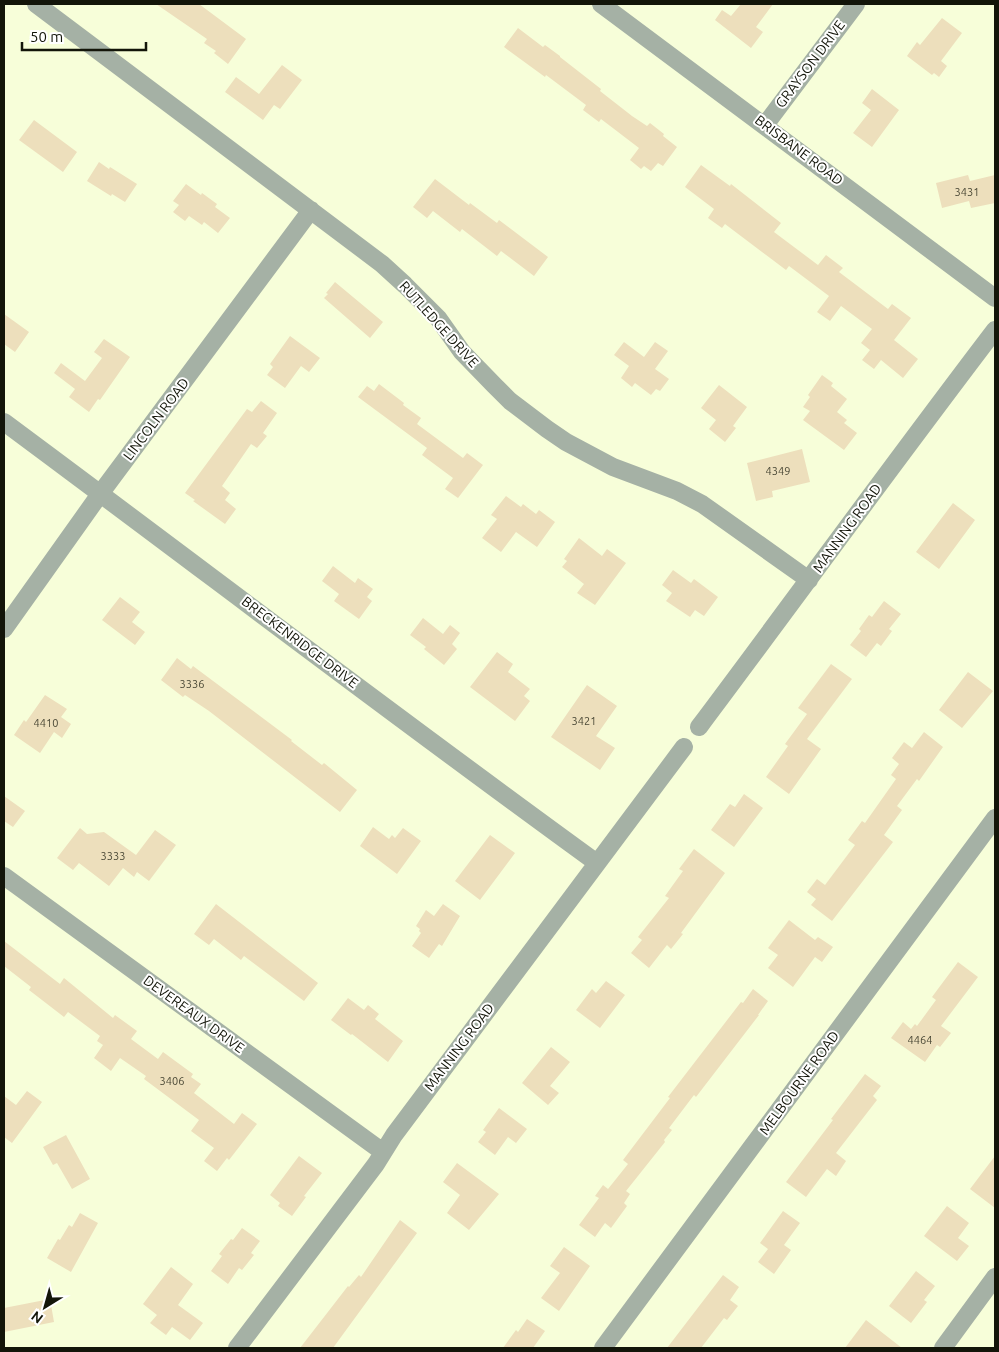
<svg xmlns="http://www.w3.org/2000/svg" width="999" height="1352" font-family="Ubuntu,sans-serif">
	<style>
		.building { fill: #eddfbc }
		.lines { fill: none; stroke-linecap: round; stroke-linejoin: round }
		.minor { stroke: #a5b1a5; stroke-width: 18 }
		.labels { text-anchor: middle; stroke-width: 4; stroke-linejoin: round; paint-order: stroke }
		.number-label { font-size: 11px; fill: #4a4836 }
		.street-label { font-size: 14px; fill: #131509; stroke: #fff }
	</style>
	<rect width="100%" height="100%" fill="#f7fed9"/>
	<!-- building -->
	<path class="building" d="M156,4H199L246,39L228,64L214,53L216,51L204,43L207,39Z
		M741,4H773L756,27L763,32L751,48L715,20L722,10L731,16Z
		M942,18L962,33L941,61L947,66L939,77L934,73L932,75L907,56L917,42L920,45Z
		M518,28L543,47L545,45L560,56V57L601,89L600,91L632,116L647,126L650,123L664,134L663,136L677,147L663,166L658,163L651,171L644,166L641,169L630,160L639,148L601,119L599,122L583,110L586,105L546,75L545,77L504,47Z
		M282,65L302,80L280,109L274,105L263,120L225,92L236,77L259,94Z
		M872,89L899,110L872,147L853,133L871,110L862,103Z
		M34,120L77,152L63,172L19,140Z
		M99,162L109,169L110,167L137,184L125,202L112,194L111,196L87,181Z
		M701,165L730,186L731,184L781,223L774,232L818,265L826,255L843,268L839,272L888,309L892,304L911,318L894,340L918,359L903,378L881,360L874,369L862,360L870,350L861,343L872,329L841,306L830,321L817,312L829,296L789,266L786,270L725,224L722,228L708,218L714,209L685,187Z
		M968,175L970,181L995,175V203L971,208L969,201L942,208L936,183Z
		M435,179L469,205L470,203L497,223L499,220L548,257L534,276L501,251L497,256L462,229L460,232L433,211L427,218L413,207Z
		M186,184L201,195L202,193L217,204L215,207L230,218L218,233L204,222L202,225L189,216L185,221L173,212L179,205L173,201Z
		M335,282L383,322L370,338L324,298L328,294L326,293Z
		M4,314L29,332L15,352L4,344Z
		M290,336L320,358L309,372L301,366L285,388L267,375L273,367L270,364Z
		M104,339L130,357L100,400L98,399L89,412L69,397L75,389L54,373L61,363L85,381L102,358L94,352Z
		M624,342L644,357L655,342L668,351L655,369L669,379L660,391L656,389L651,395L635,383L632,387L621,378L629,366L614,355Z
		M822,375L833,383L831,386L847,399L837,412L847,420L844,423L857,433L844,450L803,420L810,411L803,407L810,397L808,395Z
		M379,384L404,403L403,405L421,418L417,424L463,458L467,453L483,465L458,498L445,489L453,478L422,455L427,448L358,397L367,386L374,391Z
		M719,385L747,407L733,426L736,428L725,442L709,429L716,420L701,408Z
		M261,401L277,413L263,433L267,436L257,448L251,444L222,486L230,493L225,500L236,509L225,524L193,501L195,500L185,493L247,409L252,412Z
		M802,449L810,482L772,491L773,497L756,501L747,463Z
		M506,496L521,507L523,504L536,514L539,510L555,522L537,547L516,532L501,552L482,538L497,519L491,515Z
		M953,503L975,520L939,569L916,552Z
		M579,538L602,556L607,549L626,563L595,605L577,593L584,584L562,567L567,561L564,559Z
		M333,566L355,583L358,578L373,589L367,597L372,601L359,619L334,601L339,594L322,581Z
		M673,570L691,583L694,579L718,597L704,616L695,610L690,617L666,601L672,593L662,585Z
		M120,597L140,612L132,622L145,632L135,645L102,620Z
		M884,601L901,614L889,629L892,631L881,646L877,643L866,657L850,645L861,631L859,629L869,615L872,617Z
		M423,618L443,634L450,625L460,633L452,644L457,649L444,665L424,649L426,647L410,635Z
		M497,652L513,664L508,672L530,689L524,696L530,701L515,721L470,687Z
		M177,658L191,669L193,666L292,740L291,741L322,765L324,763L357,790L340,812L209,711L185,695L183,697L161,680Z
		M831,664L852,679L807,739L821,749L789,794L766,777L788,746L785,744L807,714L798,708Z
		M968,672L993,691L962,728L939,710Z
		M587,685L617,706L596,736L615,748L600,770L551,737Z
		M45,695L67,709L61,717L71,724L62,738L54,732L40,753L14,735L24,720L26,722Z
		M924,732L943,747L919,781L917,779L897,806L902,810L884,835L893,842L832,921L811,905L816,899L807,892L817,879L825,885L855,845L848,840L862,821L865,823L896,779L891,775L899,764L892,758L904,742L912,748Z
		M744,794L763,808L734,847L711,830L730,804L735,807Z
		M4,796L25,811L13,827L4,821Z
		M373,827L389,839L392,835L395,838L403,828L421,841L397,874L360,846Z
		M80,828L87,834L104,832L136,855L155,830L176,845L149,881L137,872L134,877L123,868L109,886L79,863L73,870L57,858Z
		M490,835L515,853L480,900L455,881Z
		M694,849L725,873L681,933L683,934L671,949L667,945L649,968L631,953L642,940L638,937L669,898L665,896L683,871L679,869Z
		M216,904L318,983L304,1001L244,956L241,960L214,939L209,945L194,934Z
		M443,904L460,916L442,946L439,944L429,958L412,946L421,933L419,931L420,929L416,926L426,910L434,916Z
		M789,920L815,940L818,937L833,947L822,962L815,957L793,987L768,968L778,955L768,948Z
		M4,941L60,984L64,978L113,1018L115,1015L137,1031L131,1039L158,1059L163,1052L193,1074L191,1077L201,1084L194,1093L234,1124L242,1113L257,1124L229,1160L227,1158L217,1171L204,1161L214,1148L191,1131L199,1120L144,1079L146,1076L120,1058L111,1071L94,1058L103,1045L97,1041L100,1036L68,1012L64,1017L29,990L31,987L4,966Z
		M958,962L978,977L941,1026L951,1033L940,1047L937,1045L925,1062L891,1038L903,1022L911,1029L915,1024L917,1026L936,1000L932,997Z
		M606,981L625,995L600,1028L576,1010L592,989L596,993Z
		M753,989L768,1001L758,1015H759L696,1097L694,1095L669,1128L672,1130L664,1140L665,1142L626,1191L630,1194L624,1203L627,1206L611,1228L605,1223L595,1237L579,1225L599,1198L595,1196L603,1185L608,1189L628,1164L623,1160L670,1098L668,1097L741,1002L743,1003Z
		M348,998L364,1010L368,1005L379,1014L375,1019L403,1041L388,1062L352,1034L351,1035L331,1020Z
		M551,1047L570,1062L550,1086L559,1093L548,1105L522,1083Z
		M865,1074L881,1086L873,1096L877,1100L836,1153L846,1161L836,1176L827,1169L806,1197L786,1182L833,1120L831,1119Z
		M27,1091L42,1102L12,1143L4,1137V1096L16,1105Z
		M499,1108L527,1129L516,1143L508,1137L495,1155L478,1142L486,1132L483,1130Z
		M66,1135L90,1179L72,1189L57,1163L53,1165L43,1147Z
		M299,1156L322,1173L304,1196L306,1197L292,1216L278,1206L280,1203L270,1195Z
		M995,1156V1208L970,1189Z
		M457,1163L499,1194L469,1230L447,1213L460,1195L443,1182Z
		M947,1206L969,1223L958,1238L969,1246L957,1261L924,1236Z
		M783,1211L800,1223L784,1245L791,1250L774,1274L758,1262L768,1249L760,1243Z
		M80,1213L98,1223L71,1272L47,1258L58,1239L60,1240L69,1225L72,1227Z
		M400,1220L417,1233L333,1348H300L348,1286L349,1287L359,1275L361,1277Z
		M242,1228L260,1241L251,1253L254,1255L242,1270L239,1268L228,1284L211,1271L222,1256L219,1254L231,1239L233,1240Z
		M564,1247L590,1266L559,1311L541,1298L560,1273L550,1266Z
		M171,1267L193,1284L178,1305L203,1323L190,1340L172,1327L166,1335L150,1323L157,1315L143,1304Z
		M916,1271L935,1286L924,1300L927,1302L911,1323L889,1306Z
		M723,1275L739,1287L730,1300L738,1306L727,1320L724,1318L701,1348H667Z
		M50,1299L54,1322L4,1332V1308Z
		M527,1319L545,1331L533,1348H503L516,1330L518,1332Z
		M866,1320L902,1348H845Z"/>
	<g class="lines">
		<!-- minor -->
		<path class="minor" d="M36,4L382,264L405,285L438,318L462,352L494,385L510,401L547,429L566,442L613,467L677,491L702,504L809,580
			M601,4L995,298
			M765,125L856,4
			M4,422C202,569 397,718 597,863
			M4,629L100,494L311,210
			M699,727C798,595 895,461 995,330
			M4,876L383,1152
			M237,1348L376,1164L394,1135L684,747
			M603,1348L995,818
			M943,1348L995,1277"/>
	</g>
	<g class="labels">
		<!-- number labels -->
		<g class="number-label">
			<text x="967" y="196">3431</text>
			<text x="778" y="475">4349</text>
			<text x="192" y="688">3336</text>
			<text x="584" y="725">3421</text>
			<text x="46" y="727">4410</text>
			<text x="113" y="860">3333</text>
			<text x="920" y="1044">4464</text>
			<text x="172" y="1085">3406</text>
		</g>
		<!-- street labels -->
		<g class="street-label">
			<text transform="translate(810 64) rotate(-53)" y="5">GRAYSON DRIVE</text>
			<text transform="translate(799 150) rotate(37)" y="5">BRISBANE ROAD</text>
			<text transform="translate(439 324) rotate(48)" y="5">RUTLEDGE DRIVE</text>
			<text transform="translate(156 419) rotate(-53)" y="5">LINCOLN ROAD</text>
			<text transform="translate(847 528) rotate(-54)" y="5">MANNING ROAD</text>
			<text transform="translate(300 642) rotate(37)" y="5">BRECKENRIDGE DRIVE</text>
			<text transform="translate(194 1014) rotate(36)" y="5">DEVEREAUX DRIVE</text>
			<text transform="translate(459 1047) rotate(-53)" y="5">MANNING ROAD</text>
			<text transform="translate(799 1083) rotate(-54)" y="5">MELBOURNE ROAD</text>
		</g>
	</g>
	<!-- border -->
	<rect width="999" height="1352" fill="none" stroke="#131509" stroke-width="10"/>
	<!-- north arrow -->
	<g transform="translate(45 1307) rotate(217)" stroke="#ffffff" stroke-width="4" paint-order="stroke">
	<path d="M0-4L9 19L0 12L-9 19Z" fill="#131509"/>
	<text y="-8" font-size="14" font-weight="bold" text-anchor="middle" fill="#131509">N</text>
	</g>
	<!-- scale -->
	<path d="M22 42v8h124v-8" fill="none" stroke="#131509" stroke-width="2.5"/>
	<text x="30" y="42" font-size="15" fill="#131509" stroke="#ffffff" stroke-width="4" paint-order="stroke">50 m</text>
</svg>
